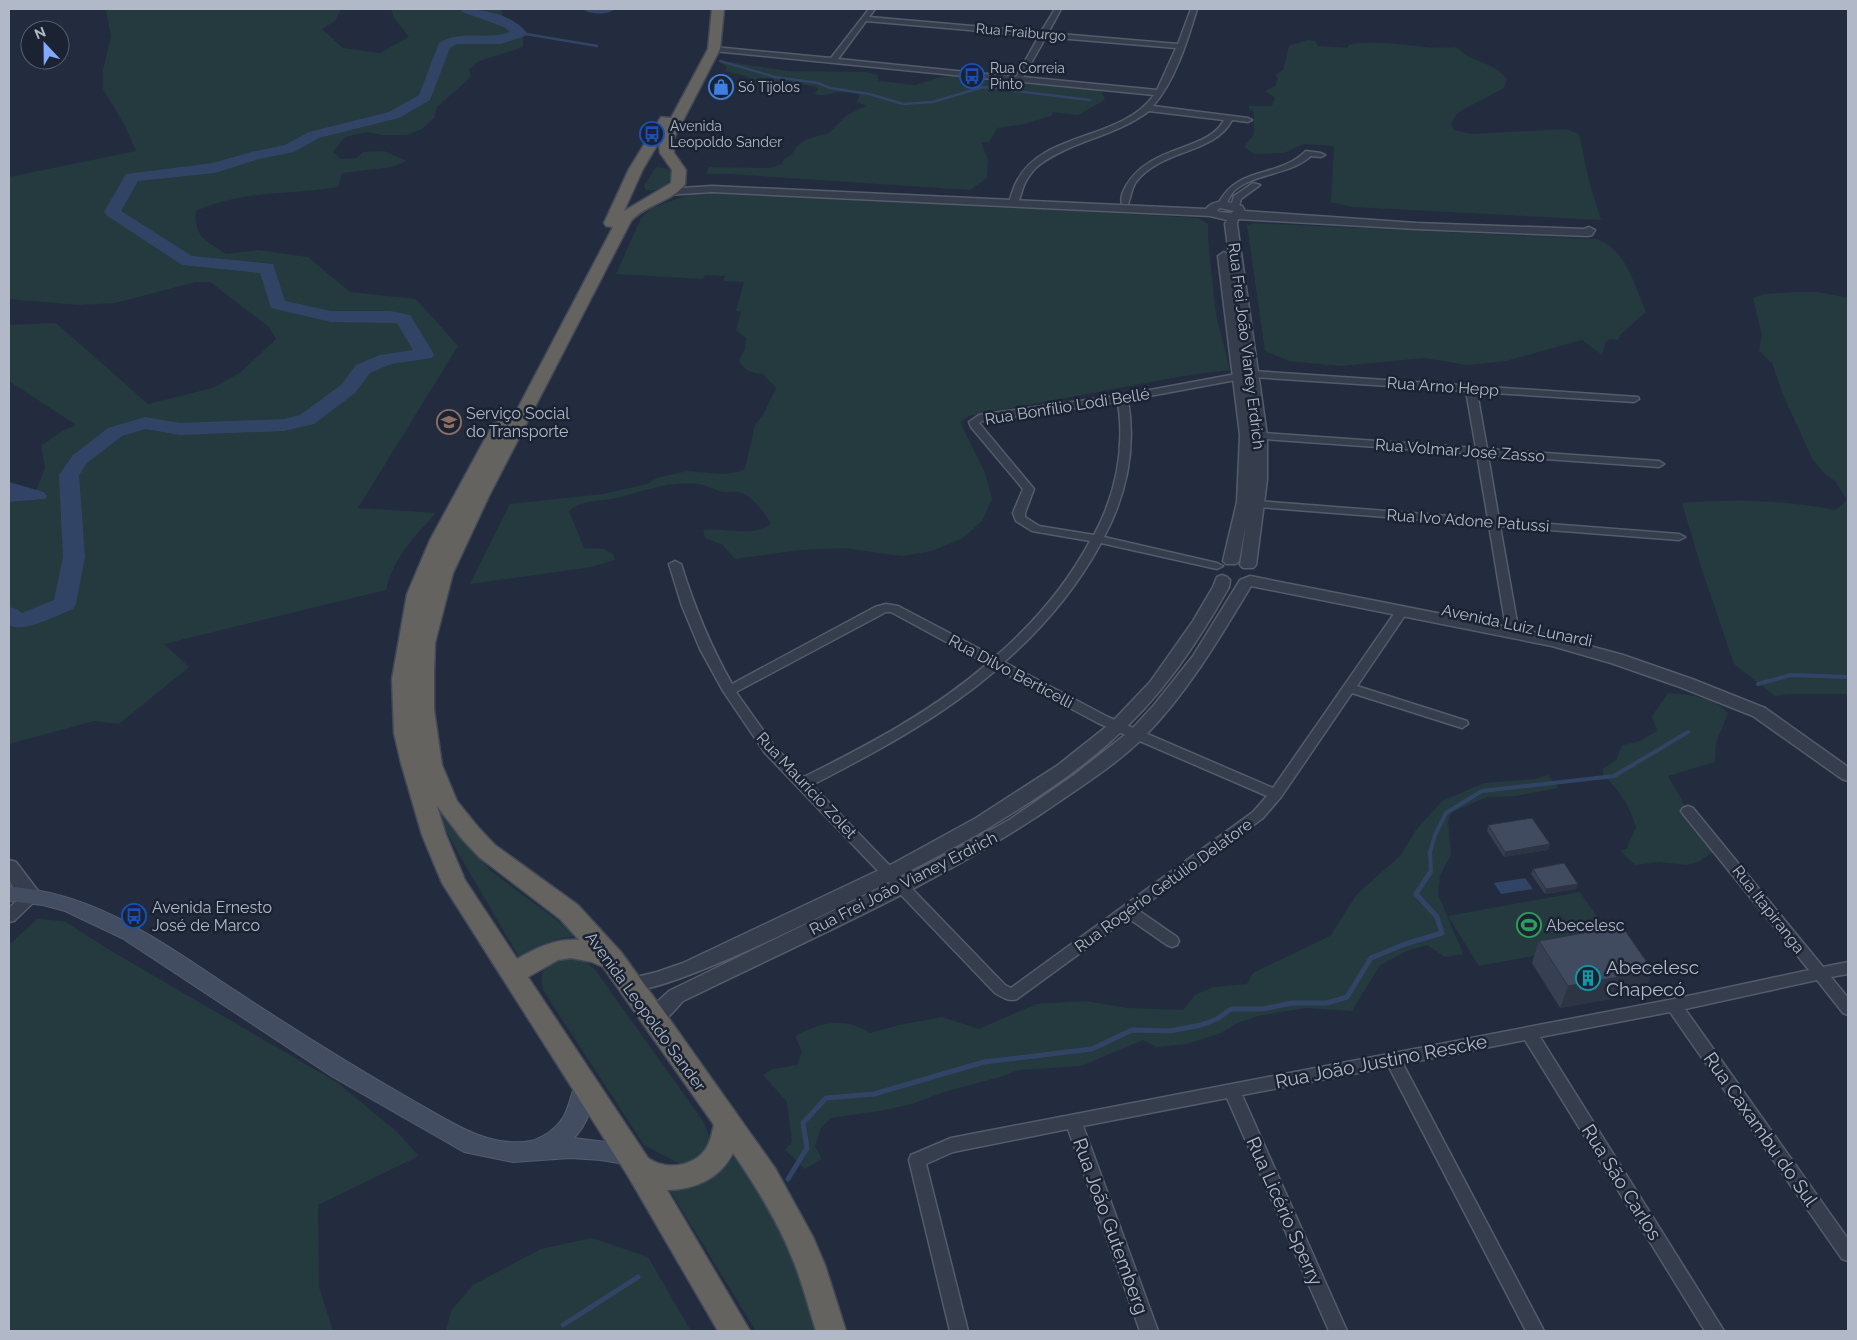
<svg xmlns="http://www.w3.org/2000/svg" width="1857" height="1340" font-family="Raleway,sans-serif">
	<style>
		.green { fill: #243a3f }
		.water { fill: #324465 }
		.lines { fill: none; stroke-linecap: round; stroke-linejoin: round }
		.stream-far2 { stroke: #324465; stroke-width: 2.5 }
		.stream-far1 { stroke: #324465; stroke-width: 4 }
		.stream { stroke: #324465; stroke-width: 5 }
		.river { fill: #324465; fill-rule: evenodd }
		.minor-casing { stroke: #545c6c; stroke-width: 3 }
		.tertiary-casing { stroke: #545c6c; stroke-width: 3 }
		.secondary-casing { stroke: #545c6c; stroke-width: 2 }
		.trunk-casing { stroke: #414959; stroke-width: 3 }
		.minor { fill: #363e4e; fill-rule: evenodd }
		.tertiary { fill: #363e4e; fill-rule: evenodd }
		.secondary { fill: #434d61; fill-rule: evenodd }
		.trunk { fill: #646360; fill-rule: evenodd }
		.wall { fill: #374053 }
		.shaded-wall { fill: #2d3443 }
		.building { fill: #404b60; stroke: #2d3443 }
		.labels { text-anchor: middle; stroke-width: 5; stroke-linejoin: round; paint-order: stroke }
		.far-street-label { font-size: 14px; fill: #b1b9c9; stroke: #1b2333 }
		.far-poi-label { font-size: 14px; fill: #b1b9c9; stroke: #1b2333; text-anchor: start }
		.street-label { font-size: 16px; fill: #b1b9c9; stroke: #1b2333 }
		.poi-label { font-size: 16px; fill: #b1b9c9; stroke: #1b2333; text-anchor: start }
		.near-poi-label { font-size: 19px; fill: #b1b9c9; stroke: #1b2333; text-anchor: start }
		.near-street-label { font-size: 19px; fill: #b1b9c9; stroke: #1b2333 }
	</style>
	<rect width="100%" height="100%" fill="#222c3e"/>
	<!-- green -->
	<path class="green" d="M106,9H341L335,21L322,29L343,48L380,53L409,37L394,18L391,9H496L502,11V17L525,31L523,37V47L477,62L469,70L471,77L437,107L434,118L422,129L406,135H382L366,132L345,137L333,152L341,159L357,158L363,152L384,151L407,161L392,167L342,173L338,187C291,195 241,190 196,211C194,238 206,240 226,254L257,250L308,257L350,292L416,299L458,346L358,508L436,513C415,536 393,558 386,590L164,644L189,667L119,724L94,721L9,744V502L45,499L44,492L36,490L45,468L41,446L62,431L76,425L9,381V325L56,323L148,404L213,388L241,372L276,339L268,326L210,282H196L115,303L80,305L9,299V177L136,151L125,126L103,89V70L111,37Z
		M1308,40L1315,41L1318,46L1347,48L1349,45C1384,37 1420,51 1456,47C1460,49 1462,53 1466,55C1483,65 1492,62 1507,79L1504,88L1457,113L1451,124L1454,130L1471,134L1566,129L1579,134L1589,181L1601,220L1353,207L1331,202L1334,146L1304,144L1284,153L1254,154L1244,147L1254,134V112L1249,109V106H1272L1275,98L1265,91L1275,86L1278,79L1275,75L1283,70L1289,46Z
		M723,61L788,71L866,72L877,75L879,81L915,85L941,77L953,76L1096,90L1102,92L1105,100L1078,115L1052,112L1053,115L1025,124L997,128L989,142H981L988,160L987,178L970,190L730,174H706L709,167L769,168L782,164L784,159L792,154L797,146L807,139L829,133L847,115L866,106L857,102L860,95C853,93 846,92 838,92C829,93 824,98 814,93L818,90L816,87L796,83L787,87L766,86L757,85L746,76L725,71L727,67L721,63Z
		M656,167L668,169L672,172C670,185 659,192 646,190L644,186Z
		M696,192L978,205L1198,218L1208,224V240L1216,315L1230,370L1189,375L969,416L960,422L985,473L992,499L982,521L963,538L932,551L902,556L844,548L800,550L735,559L723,545L705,538L703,530C725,527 752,538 771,524C764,512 754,497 739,492C733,491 726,493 720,491C713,489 706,485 698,484C669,480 643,492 616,498C597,502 584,499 569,511L584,548L604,549L613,554L615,560L591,567L470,584L510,504L603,494L647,484L657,478L687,471L723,474L738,472L745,469L755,425L763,415L776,388L763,374C751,373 745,371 739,361L745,349L746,338L736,330L741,312L736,311L744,282L723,281L725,276L705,275L703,279L616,274L641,218L652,208Z
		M1256,223L1597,239C1627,250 1634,285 1646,312L1621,334L1618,340L1610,339L1606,341L1602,355L1582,340L1506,361L1467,365L1424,358L1340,366L1289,361L1265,351L1247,225Z
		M1795,292H1818L1848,298V694H1790L1775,696L1734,664L1701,567L1682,503C1736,499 1782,500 1835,510L1847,500L1835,481L1826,475L1813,460L1783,395L1772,363L1759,351L1762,335L1753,298L1765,294Z
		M1668,693C1691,695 1711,696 1728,713L1716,743L1715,762L1668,776L1688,811L1723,852L1709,854L1700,861L1687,865L1659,862L1635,865L1620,851L1626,849L1636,827C1629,805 1620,791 1603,775V769L1616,760L1622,745L1638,742L1657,731L1652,716Z
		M1548,775L1558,788L1516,796L1487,797L1452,812L1448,822L1451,855L1440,875L1438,894L1463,954L1445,957L1427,945L1407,951L1380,965L1352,1011L1306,1008L1258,1016L1237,1023L1221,1033L1187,1044L1157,1047L1143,1040L1081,1066L1019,1070L1000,1077L944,1092L912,1104L885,1110L831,1118L821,1128L815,1146L822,1159L805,1169L785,1150L792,1142L787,1102L763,1075L773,1069L797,1065L802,1052L795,1036C821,1022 844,1016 870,1033L899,1025L942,1017L979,1029L1036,1004L1085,1001L1127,1008L1183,1010L1195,995L1213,987L1247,984L1253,973L1330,936L1357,894L1400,856L1416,830L1442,801L1484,783L1535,779Z
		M441,806L472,850L491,871L578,936C557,937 535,945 520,959L457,851L435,810Z
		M1580,892L1614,941L1479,966L1448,916Z
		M37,919L64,921L113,952L338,1083L397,1132L419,1156L318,1205L319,1287L333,1331H9V945Z
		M566,958L583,959L596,971L703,1121L710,1139L705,1153L693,1162L678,1163L644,1145L543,990C539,969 545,962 566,958Z
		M735,1156L780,1222L817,1315L821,1331H756L669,1189C701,1188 715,1181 735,1156Z
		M592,1238L648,1257L691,1331H446L451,1311L473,1285L541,1249Z"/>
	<!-- water -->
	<path class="water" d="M9,482L44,492L47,496L45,499L9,502Z
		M1525,878L1533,889L1501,894L1494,883Z"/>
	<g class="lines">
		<!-- stream-far2 -->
		<path class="stream-far2" d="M520,33L597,46
			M720,61L775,77L818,83L830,88L869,94L903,104L933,102L983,87L1090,100"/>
		<!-- stream-far1 -->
		<path class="stream-far1" d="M1758,684L1791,675L1848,677
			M1428,876L1431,872L1430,852L1435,835L1446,813L1482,791L1614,776L1688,732"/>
		<!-- stream -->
		<path class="stream" d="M788,1179L807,1148L803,1123L826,1098L874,1094L984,1062L1092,1049L1132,1030L1170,1031L1201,1025L1217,1019L1231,1009H1263L1292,1003H1327L1347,997L1371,958L1405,944L1442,933L1437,917L1416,894L1429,874
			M563,1325L638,1277"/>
		<!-- river -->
		<path class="river" d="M461,9C482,9 513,14 527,33L525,36L501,44H457L450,48L430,100L399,118L319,138L294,152L259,159L215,173L138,181L121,211L192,256L273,264L285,301L331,311H390L410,315L434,354L432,358L391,364L370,373L355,393L314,424L284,431L180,435L146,429L122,436L87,463L79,475L85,557L76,604L73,609C57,615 23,634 9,625V607L17,609L22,613L54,600L63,557L59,475L73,455L108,428L145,417L180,423L284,419L300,415L341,385L356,365L380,355L413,350L397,323L331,322L271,308L260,273L182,265L106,215L104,212L126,174L213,163L251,152L285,145L309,132L389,112L419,95L439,43C462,29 486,41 510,32L504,27L462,12Z
			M583,9H615C609,15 589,15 583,9Z"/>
		<defs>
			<path id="minor" d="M869,9H875L869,17L1041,32L1055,9H1061L1048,33L1178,44L1191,9H1197C1187,42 1175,81 1153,106L1248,118L1252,120L1248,122L1232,120C1215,154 1161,149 1136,182C1131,189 1131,197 1128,204H1122C1120,198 1123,191 1126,186C1150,144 1208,152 1224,120L1149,111C1114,137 1073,140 1039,165C1034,169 1028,177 1025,183C1021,190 1021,203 1013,206L1009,203C1011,196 1013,188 1017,181C1043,131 1121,141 1154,95L714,51L710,49L714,47L831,58ZM866,21L1039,36L1016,77L838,59ZM1046,37L1176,48L1157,90L1023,77Z
				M1306,151L1321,153L1325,155L1321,157L1311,156C1289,176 1254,172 1233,192C1230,196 1228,201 1225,206L1218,204C1238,165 1277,179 1306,151Z
				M1253,183L1260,185L1241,199L1238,209H1232L1231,207L1234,196Z
				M1252,371L1638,397L1639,399L1634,402L1477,392L1487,449L1659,461L1664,464L1659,467L1488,455L1499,520L1679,534L1685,537L1679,540L1500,526L1517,622L1514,632L1508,636L1502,632L1505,622L1489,525L1258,507L1252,504L1258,501L1488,519L1477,454L1250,438L1245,435L1250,432L1476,448L1466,391L1252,377L1128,400C1136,448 1127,494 1104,537L1217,563L1223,566L1217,569L1101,543C1076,589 1043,628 1004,662L1108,717L1273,788L1398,608L1402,607L1408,611L1357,686L1467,721L1468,724L1462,728L1352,693L1281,797L1263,818L1138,910L1177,937L1179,941L1177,945L1172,947L1167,945L1128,918L1017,999C1009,1002 1002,997 995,993L765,753L723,691L700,649L682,606L669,564L675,561L681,564C694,606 710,645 732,684L875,607L886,604L898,606L995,657C1033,624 1066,586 1090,541L1032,531L1016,521L1013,513L1023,489L971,427L969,422L979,415L1123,395ZM1118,402C1125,448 1116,494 1094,535L1039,526L1025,517V513L1034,489L979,423L982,421ZM886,612H891L987,664C933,711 868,745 804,777L775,747L736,692ZM997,669L1098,723L1267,796L1253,812L1011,988L1005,985L812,785C876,752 942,717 997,669Z
				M1688,806L1693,808L1823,967L1848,962V974L1831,977L1848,998V1015L1843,1013L1817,980L1685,1009L1848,1239V1261L1842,1259L1670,1012L1540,1037L1724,1331H1705L1525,1040L1403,1064L1544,1331H1526L1389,1067L1242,1095L1347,1331H1329L1227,1098L1083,1126L1158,1331H1140L1068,1129L953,1152L926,1164L968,1331H950L909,1160L911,1155L951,1138L1674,999L1809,970L1683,814L1681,811L1683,808Z
				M31,891L36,892L38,896L36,900L14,921L9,922V908L26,892Z"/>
			<path id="tertiary" d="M712,186L1206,209C1215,198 1229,202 1242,206L1245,211L1416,223L1584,229L1589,227L1595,230L1592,235L1588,236L1416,229L1238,219L1237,224L1267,436V480L1256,565L1253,568H1243L1240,565L1246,524L1239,561L1236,564H1226L1223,561L1237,502L1240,435L1218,256L1224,252L1229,255L1225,224L1227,220L1210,216L712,192L667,195L661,192L667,189ZM1220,208L1234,211L1231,213L1219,212L1217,210Z
				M1222,575L1227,577L1230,580L1229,587C1197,644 1160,699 1110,742C1073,775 1032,801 990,827C942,856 664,1003 624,990L621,985L624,980L657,972L683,963L894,863L976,818L1058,765L1111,723L1150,682L1193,621L1213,587L1217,577Z
				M1250,576L1553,636L1623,655L1692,679L1765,708L1848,767V781L1842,779L1753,716L1680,687L1611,663L1552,646L1251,586C1219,639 1188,692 1144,737C1121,760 1090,781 1063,799C946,881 811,938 683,1001C673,1012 662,1028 647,1023L644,1017L647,1011L669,991L935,861L1009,820L1074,775L1131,730L1154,705L1193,656L1240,580Z
				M9,860L16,862L38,891L40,896L38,901C25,905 15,893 10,881C7,876 9,866 9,860Z"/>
			<path id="secondary" d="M9,887C99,892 169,948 242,995C298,1032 354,1067 412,1100C448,1120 487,1149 531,1141C536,1140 543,1136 548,1133C571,1117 567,1101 578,1078L586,1076L594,1078L597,1085C593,1104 588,1124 574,1138L630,1145L638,1148L642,1155L638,1162L630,1165L601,1160L570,1158L513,1162L464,1152L333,1077L122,938L65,911L43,905L9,901Z"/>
			<path id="trunk" d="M712,9H724L720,49L673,140L674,153L686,170L685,184C672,202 646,204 631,221L489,496L453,573L435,643L434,674V710L442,765L457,801L478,827L495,845L578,905L621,952L663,1010L775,1168L813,1237L825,1265L846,1331H816C809,1309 803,1286 795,1265C780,1225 757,1188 733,1153C721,1178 694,1190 667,1190L750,1331H718L628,1176L442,883L422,835L401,763L394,733L392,679L407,594L430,540L492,426L495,422L501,421L509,425L613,227L606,226L604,223L629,169L661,117L671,118L708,49ZM659,142L660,153L672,170L671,183L624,211L643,169ZM437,806L462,839L479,857L560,919L579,940C556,938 536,948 517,959L465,880L446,835ZM571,958L592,962L603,967L714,1125C712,1132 711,1139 708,1145C697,1167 666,1171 648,1158L528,977L558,960Z"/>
		</defs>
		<!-- minor casing -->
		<use href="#minor" class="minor-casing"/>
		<!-- tertiary casing -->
		<use href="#tertiary" class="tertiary-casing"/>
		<!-- secondary casing -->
		<use href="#secondary" class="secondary-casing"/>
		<!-- trunk casing -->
		<use href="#trunk" class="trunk-casing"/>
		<!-- minor -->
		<use href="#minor" class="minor"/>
		<!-- tertiary -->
		<use href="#tertiary" class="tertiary"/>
		<!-- secondary -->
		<use href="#secondary" class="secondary"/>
		<!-- trunk -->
		<use href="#trunk" class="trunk"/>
	</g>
	<!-- wall -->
	<path class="wall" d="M1488,825L1550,844L1548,850L1504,857L1487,831Z
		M1533,869L1578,884L1576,889L1545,894L1531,874Z
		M1539,941L1644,993L1560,1008L1532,963Z"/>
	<!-- shaded-wall -->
	<path class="shaded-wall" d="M1550,844L1548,850L1504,857L1505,852Z
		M1578,884L1576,889L1545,894L1546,889Z
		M1653,971L1644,993L1560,1008L1568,986Z"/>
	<!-- building -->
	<path class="building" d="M1532,818L1550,844L1505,852L1488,825Z
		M1564,863L1578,884L1546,889L1533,869Z
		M1622,926L1653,971L1568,986L1539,941Z"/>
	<!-- icons -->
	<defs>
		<symbol id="bus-ring" viewBox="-11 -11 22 22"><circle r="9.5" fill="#1b2333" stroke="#1a4fb4" stroke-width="1.5"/><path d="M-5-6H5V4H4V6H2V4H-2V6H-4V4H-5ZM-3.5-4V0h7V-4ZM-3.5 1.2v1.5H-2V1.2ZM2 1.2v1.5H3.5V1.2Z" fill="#1a4fb4"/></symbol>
		<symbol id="shop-ring" viewBox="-11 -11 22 22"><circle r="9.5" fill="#1b2333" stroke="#3f7fe0" stroke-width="1.5"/><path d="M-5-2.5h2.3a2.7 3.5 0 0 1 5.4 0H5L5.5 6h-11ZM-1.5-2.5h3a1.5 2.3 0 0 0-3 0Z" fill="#3f7fe0"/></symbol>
		<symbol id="university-ring" viewBox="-11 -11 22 22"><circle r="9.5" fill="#1b2333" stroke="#8d6e63" stroke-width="1.5"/><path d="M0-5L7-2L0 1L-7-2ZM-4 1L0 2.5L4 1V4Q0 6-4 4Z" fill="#8d6e63"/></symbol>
		<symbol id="stadium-ring" viewBox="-11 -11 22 22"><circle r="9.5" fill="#1b2333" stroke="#2e9e5b" stroke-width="1.5"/><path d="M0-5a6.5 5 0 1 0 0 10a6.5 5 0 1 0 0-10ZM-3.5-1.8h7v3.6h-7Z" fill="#2e9e5b"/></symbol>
		<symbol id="building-ring" viewBox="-11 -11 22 22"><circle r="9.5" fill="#1b2333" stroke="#0f9aa8" stroke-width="1.5"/><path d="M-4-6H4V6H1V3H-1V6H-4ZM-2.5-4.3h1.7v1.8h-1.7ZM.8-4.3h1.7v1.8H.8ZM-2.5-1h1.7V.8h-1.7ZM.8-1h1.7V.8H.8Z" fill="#0f9aa8"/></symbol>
	</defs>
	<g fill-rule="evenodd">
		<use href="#bus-ring" x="958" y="62" width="28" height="28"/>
		<use href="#shop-ring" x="707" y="73" width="28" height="28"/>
		<use href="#bus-ring" x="638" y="120" width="28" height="28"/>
		<use href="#university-ring" x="435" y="408" width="28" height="28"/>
		<use href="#bus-ring" x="120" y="902" width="28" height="28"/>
		<use href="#stadium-ring" x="1515" y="911" width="28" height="28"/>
		<use href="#building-ring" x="1574" y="964" width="28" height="28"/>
	</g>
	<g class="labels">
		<!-- far-street labels -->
		<g class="far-street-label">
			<text transform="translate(1021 32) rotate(5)" y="5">Rua Fraiburgo</text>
		</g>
		<!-- far-poi labels -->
		<g class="far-poi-label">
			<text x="990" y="73">Rua Correia<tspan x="990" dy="16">Pinto</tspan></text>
			<text x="738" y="92">Só Tijolos</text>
			<text x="670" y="131">Avenida<tspan x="670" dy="16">Leopoldo Sander</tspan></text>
		</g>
		<!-- street labels -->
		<g class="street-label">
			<text transform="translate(1247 346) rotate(83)" y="6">Rua Frei João Vianey Erdrich</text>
			<text transform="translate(1443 386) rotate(4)" y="6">Rua Arno Hepp</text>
			<text transform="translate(1067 406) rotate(-9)" y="6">Rua Bonfílio Lodi Bellé</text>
			<text transform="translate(1460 450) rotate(4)" y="6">Rua Volmar José Zasso</text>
			<text transform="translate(1468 520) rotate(4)" y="6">Rua Ivo Adone Patussi</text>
			<text transform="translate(1517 625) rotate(12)" y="6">Avenida Luiz Lunardi</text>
			<text transform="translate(1011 671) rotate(28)" y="6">Rua Dilvo Berticelli</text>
			<text transform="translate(807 785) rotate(47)" y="6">Rua Maurício Zolet</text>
			<text transform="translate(903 883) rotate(-27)" y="6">Rua Frei João Vianey Erdrich</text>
			<text transform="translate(1163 885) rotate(-36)" y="6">Rua Rogério Getúlio Delatore</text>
			<text transform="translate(1769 909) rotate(52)" y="6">Rua Itapiranga</text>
			<text transform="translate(646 1011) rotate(54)" y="6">Avenida Leopoldo Sander</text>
		</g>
		<!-- poi labels -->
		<g class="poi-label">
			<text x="466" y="419">Serviço Social<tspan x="466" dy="18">do Transporte</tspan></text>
			<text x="152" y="913">Avenida Ernesto<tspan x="152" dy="18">José de Marco</tspan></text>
			<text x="1546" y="931">Abecelesc</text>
		</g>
		<!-- near-poi labels -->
		<g class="near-poi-label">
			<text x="1606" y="974">Abecelesc<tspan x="1606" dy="22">Chapecó</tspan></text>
		</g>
		<!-- near-street labels -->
		<g class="near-street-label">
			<text transform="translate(1381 1061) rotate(-11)" y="7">Rua João Justino Rescke</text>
			<text transform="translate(1761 1129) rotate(55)" y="7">Rua Caxambu do Sul</text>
			<text transform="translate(1622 1182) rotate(58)" y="7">Rua São Carlos</text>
			<text transform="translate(1285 1211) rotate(66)" y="7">Rua Licério Sperry</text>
			<text transform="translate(1111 1226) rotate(70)" y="7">Rua João Gutemberg</text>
		</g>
	</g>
	<!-- border -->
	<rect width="1857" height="1340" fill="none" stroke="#b1b9c9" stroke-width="20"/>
	<!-- north arrow -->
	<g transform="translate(45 45) rotate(338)"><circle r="24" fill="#1b2333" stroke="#575f6f"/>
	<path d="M0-4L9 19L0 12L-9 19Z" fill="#81a9ff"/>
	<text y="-8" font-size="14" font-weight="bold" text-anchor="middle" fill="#b1b9c9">N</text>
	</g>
</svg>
